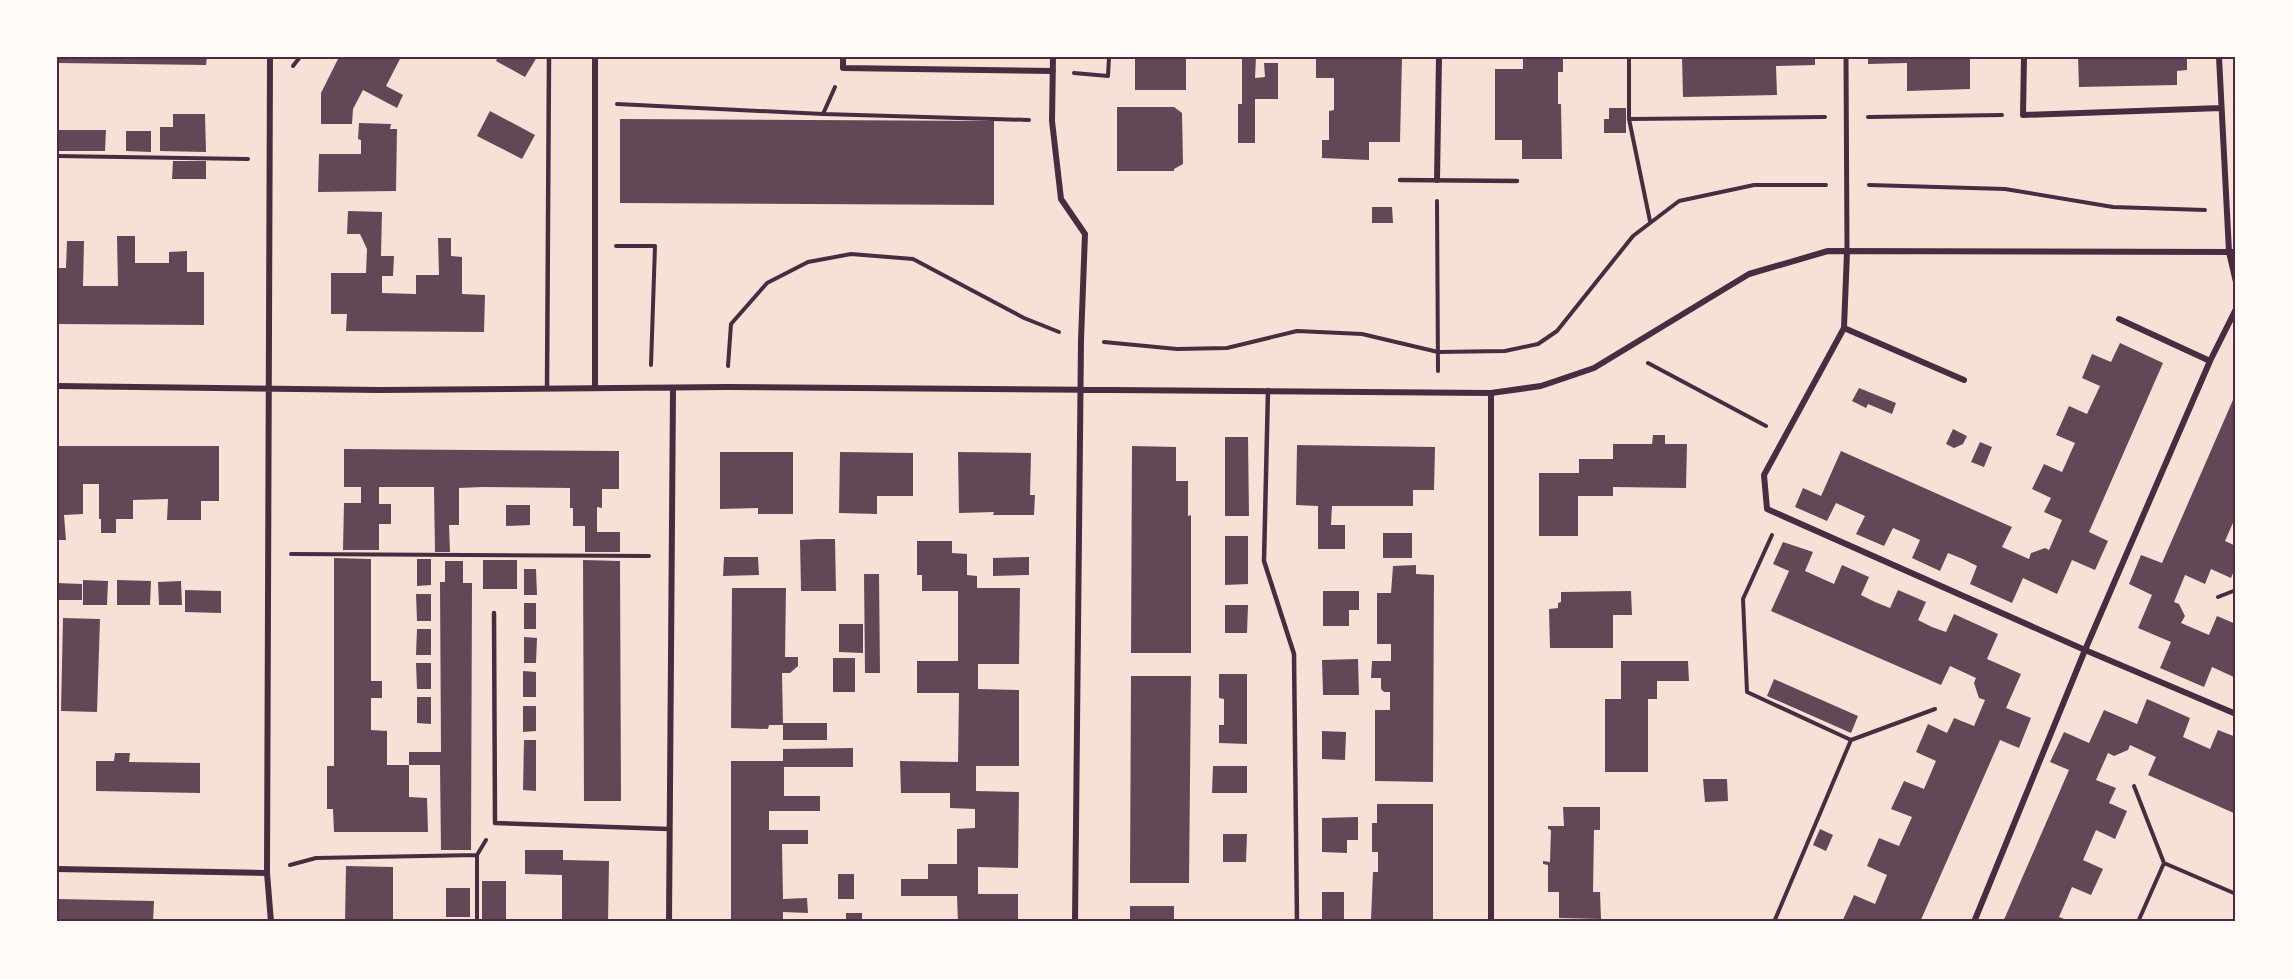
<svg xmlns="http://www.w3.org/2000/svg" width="2293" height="979" font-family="'PT Sans',sans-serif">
<rect width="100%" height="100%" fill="#f7e1d7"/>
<!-- building -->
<path fill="#644757" d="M57,57H207L206,65L57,63Z
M339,57H401L386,86L403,95L397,108L363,90L353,109L352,124H321V93Z
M498,57H537L525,77L496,61Z
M1135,57H1186V90H1135Z
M1242,57H1256L1255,78L1265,77L1264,63H1278V99H1255V143H1238V104H1242Z
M1316,57H1402L1400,142H1369V160L1322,158V140H1329V111L1334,110V78H1316Z
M1523,57H1563V72H1558V104H1561L1562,159H1522V140H1495V69H1523Z
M1682,57H1815V65L1776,66L1777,95L1683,97Z
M1868,57H1970V89L1907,91V63L1868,64Z
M2078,57H2187V70L2177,71V85L2079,87Z
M1117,107H1174L1182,113L1183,164L1174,169V171H1117Z
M1609,108H1626V133H1604V119H1609Z
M490,111L535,135L522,159L477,136Z
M173,114H205L206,152L160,151V127H173Z
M620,119L994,121V205L620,203Z
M359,123L391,124L390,129H397L396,191L318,192L319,154H361V140L358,139Z
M59,130H106L105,151H59Z
M126,131H151V152L126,151Z
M173,161H206V179H172Z
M1372,207H1392L1393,223H1372Z
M348,211L382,212L381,256H394L393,276H382V293L416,294V275H439L438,238H451V256L462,257V294L485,295L484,332L346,331L347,314H331V273H366L367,249L360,234H347Z
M117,236H135V263H169V252L187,251V272H204V325L57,324V268H66L67,241H84L83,286H118Z
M2120,343L2163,363L2089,532L2108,541L2095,570L2072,560L2057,594L2023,578L2012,603L1970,584L1977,566L1963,559L1948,553L1940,571L1912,558L1920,540L1907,534L1893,528L1884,546L1856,534L1865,516L1836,503L1827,521L1795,507L1803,488L1821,496L1841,451L2012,527L2002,547L2029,559L2031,553L2045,548L2049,550L2062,520L2044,512L2051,498L2032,489L2044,464L2062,472L2075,443L2056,435L2069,406L2087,414L2100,386L2082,378L2092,354L2111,362Z
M1859,388L1896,403L1892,414L1868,404L1866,408L1852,401Z
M2236,393V516L2225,541L2236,546V566L2231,578L2211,569L2205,584L2185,575L2174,602L2179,604L2185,616L2181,623L2209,635L2217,616L2236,624V678L2212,667L2204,687L2160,668L2171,642L2138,628L2152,595L2129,584L2141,555L2162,563Z
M1953,429L1967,436L1963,444L1954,448L1946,444Z
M1653,435H1665V444H1687L1686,488L1613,487V496H1578V536H1539V473H1579V459H1613V444H1652Z
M1225,437H1248L1249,516H1225Z
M1980,442L1992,447L1984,467L1971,462Z
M1297,445L1435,447L1434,490H1413V506H1332L1331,525H1345V549H1318V506L1296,505Z
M57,446H219V501H201V520H167L168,499L133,500V519H116V533H101V519H99V484H83V514L64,515L66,540H57Z
M1132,446L1176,447V481H1188V516L1191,515V653H1131Z
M344,449L619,451V489H602V508L597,507V532H620V552H585V526H573V508H570V488L482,487L459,488V525H449L450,552H435L434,487H379V504H391V524H379V550H343L344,503H361V487H344Z
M720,452H793V514H758V508L720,509Z
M840,452L913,453V496H877V514L839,513Z
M958,452L1031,453L1030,495H1035L1034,515H993L994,512L959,513Z
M506,505H530V525L506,526Z
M1383,533H1412V558H1383Z
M1225,536H1248V584L1225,585Z
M818,539H835L836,591H801L800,540Z
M917,541H952V553L967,554V575L977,576V588H1020L1019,664H978V689L1019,690V766H976V791L1019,792L1018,868L978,867V894H1018V922H958L957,896H901V879H928V864H957V829L975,828V809L950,808V793H901L900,761L958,762L959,693H917V661H958V591H922V575H917Z
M1783,542L1813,552L1805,571L1834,584L1842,565L1869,577L1861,595L1875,602L1890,608L1898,590L1926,602L1918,620L1932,627L1946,632L1954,614L1998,634L1987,659L2021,674L2006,708L2031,718L2019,748L2000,740L1920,922H1842L1854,895L1875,904L1887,875L1867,866L1879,838L1899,846L1912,817L1891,809L1904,781L1924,789L1936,761L1916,752L1928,724L1947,733L1954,718L1974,726L1985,700L1979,698L1974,683L1976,678L1950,666L1941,685L1771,611L1789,571L1773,564Z
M724,557H758L759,575L723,576Z
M1029,557V575L993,576V558Z
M334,558L371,559V681H382V698H371V730L387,731V765H409V797L427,798L428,832H334L333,809H327V766H334Z
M417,559H431V585L417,586Z
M483,560H517V589H483Z
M583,560L620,561L621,801H584Z
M445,561H463V583H472L471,850H441L440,765H409V752H441L440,582H445Z
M1416,565V574L1434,575L1433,782L1375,781V710H1390V692H1384L1381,689V678H1371L1372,661H1391V644H1377V593H1391L1393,566Z
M524,569H536L537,595H524Z
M864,574H879L880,673H865Z
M83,580L108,581L107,605H83Z
M117,580L151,581L150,605H117Z
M181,581L182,605H159L158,582Z
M57,583L82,584V600H57Z
M732,588H786L785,657H798V666L790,673H782L783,725H769L768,729L731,728Z
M185,590L221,591V613L185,612Z
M1323,591H1359V610H1349V626H1323Z
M1631,591L1632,615H1613V648H1550L1549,609L1558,608V603L1561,602V592Z
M416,594H431V621H417Z
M524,603H536V629H524Z
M1225,605H1248L1247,633H1225Z
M63,618L100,619L97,712L61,711Z
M839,624H863V653L839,652Z
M417,629H431V655H416Z
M524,637L537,638L536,663H524Z
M833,658H855V692H833Z
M1358,659L1359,695H1323L1322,660Z
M1621,661H1688L1689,681H1657V699H1648V772H1605V699H1621Z
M416,663H431V689H417Z
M523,671L536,672V697H523Z
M1219,674H1247V744L1219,743V725H1224V699L1219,698Z
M1131,676H1191L1189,883H1130Z
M1774,679L1858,716L1851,733L1767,696Z
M417,697H431V724L417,723Z
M2147,699L2190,718L2183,737L2210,749L2218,730L2236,737V814L2148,775L2156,757L2130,745L2128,750L2114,756L2108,753L2096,780L2116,788L2109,803L2127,811L2115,839L2096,830L2083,860L2103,869L2091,895L2072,887L2059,917L2072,922H2003L2069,770L2050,762L2064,732L2089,743L2104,710L2137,724Z
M523,706H536V731L523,732Z
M783,723H827V740H783Z
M1322,731L1346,732L1345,760L1322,759Z
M524,740H536V791L523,790Z
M853,748V767H784V796H820V811H769V830H808V844H782L783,899L807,898L808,913L783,912V922H731V761H783V749Z
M115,753H130L129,762L200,763V793L96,791V761H114Z
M1213,766H1247V793H1212Z
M1703,779H1727L1728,801L1705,802Z
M1377,804H1433V922H1375L1371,919L1373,872H1378V852H1372V823H1377Z
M1563,807H1600V830H1594L1593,892H1600L1601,919L1559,918V892H1548V865L1543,864V861L1550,862L1551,830L1548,829V826H1564Z
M1358,817V840H1347V853L1322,852V818Z
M1820,829L1833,835L1826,851L1813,845Z
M1223,834H1247L1246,862H1223Z
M525,850H563V860L609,861L608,922H562V875L525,874Z
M346,866L393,867V922H345Z
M838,874H854V899H838Z
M482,881H506V919H482Z
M446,888H470V917H446Z
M1322,892H1344V920L1322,921Z
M57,899L154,901L153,922H57Z
M1130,906H1174V922H1130Z
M846,913H862V922H846Z"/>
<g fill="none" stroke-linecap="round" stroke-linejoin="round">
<!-- path -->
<path stroke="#4a2c40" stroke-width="4" d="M1629,57V119
M293,66L300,57
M1074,73L1108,76L1109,57
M617,104L823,114L1029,120
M823,114L835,87
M1868,117L2002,115
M57,156L248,159
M1869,185L2005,189L2113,207L2205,210
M1437,201L1438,371
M1650,221L1629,119L1825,117
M616,246H655L651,365
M1104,342L1177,349L1227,348L1297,331L1362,334L1438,352L1505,351L1538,344L1557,331L1633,236L1679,201L1754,185H1826
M1648,363L1766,426
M728,366L731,324L767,283L808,262L851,254L913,259L1024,318L1059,332
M1772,535L1743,599L1747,692L1851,740L1935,709
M291,554L649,556
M2218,597L2236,590
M2134,786L2164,863L2236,894
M290,865L316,858L477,855
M477,922V855L486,840
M1774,922L1851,740
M2138,922L2164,863"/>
<!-- service -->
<path stroke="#4a2c40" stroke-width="4.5" d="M1400,180L1517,181
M547,389L549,57
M1268,390L1264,561L1294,654L1297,922
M494,613L495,823L669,829"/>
<!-- pedestrian -->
<path stroke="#4a2c40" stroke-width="5" d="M1846,57L1847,252"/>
<!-- minor -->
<path stroke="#4a2c40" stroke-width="6" d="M270,57L267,873L271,922
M843,57V68L1053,71
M1053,57L1052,121L1061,199L1085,234L1081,340L1075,922
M2024,57L2023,115L2221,108
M2219,57L2229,252L2236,282
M1437,180L1439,57
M1847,252L1844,328L1764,475L1767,509L2085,650L2236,714
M2119,319L2210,361
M1844,328L1964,380
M57,386L380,390L727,387L1491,393L1541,386L1594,368L1749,274L1828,251L2236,252
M595,388V57
M1491,393V922
M57,869L267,873
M669,922L673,388
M1974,922L2085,650L2210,361L2236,309"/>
</g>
<!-- border -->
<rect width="2293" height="979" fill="none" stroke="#fffaf5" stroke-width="117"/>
<rect x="58" y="58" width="2176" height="862" fill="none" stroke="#4a2c40" stroke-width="2"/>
</svg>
